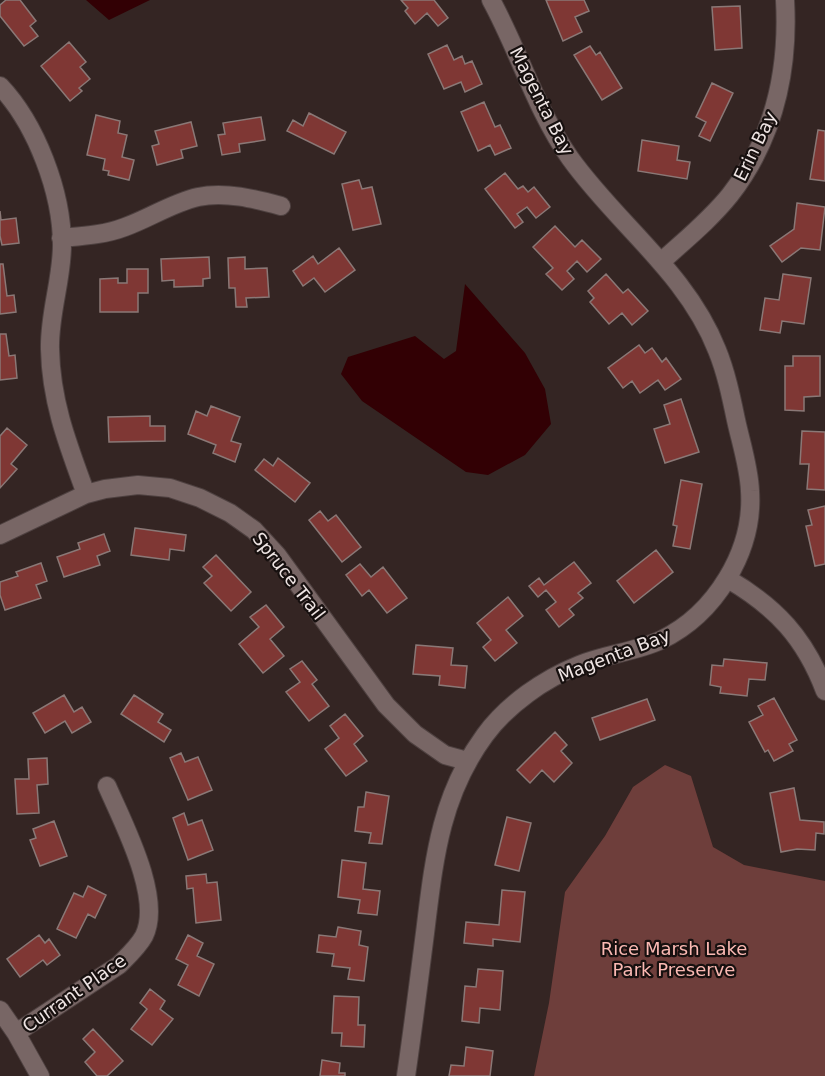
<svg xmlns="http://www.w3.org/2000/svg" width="825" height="1076" font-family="'DejaVu Sans',sans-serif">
<rect width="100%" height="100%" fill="#342523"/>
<!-- green -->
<path fill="#6e3e3b" d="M665,765L691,776L713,847L744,865L825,881V1076H534L549,1003L565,892L605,836L633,787Z"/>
<!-- water -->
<path fill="#320004" d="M86,0H150L109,20Z
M465,284L525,353L545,389L551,424L525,455L488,475L466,472L362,401L341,374L348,357L415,336L444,359L456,351Z"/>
<!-- building -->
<path fill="#7f3734" stroke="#8a7876" stroke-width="1.5" d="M6,0H20L36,21L30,26L38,36L24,46L0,16V5Z
M401,0H434L448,18L438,26L427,13L415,24L405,11L408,8Z
M546,0H584L589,11L575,17L582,32L563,41Z
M740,6L742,48L715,50L712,7Z
M69,42L86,62L80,67L90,79L79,88L82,91L70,101L41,66Z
M447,45L454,60L462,56L465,64L472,61L482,84L465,92L461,82L444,89L428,54Z
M590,46L596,55L600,52L622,88L602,100L574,55Z
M712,83L733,93L710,141L699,136L706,122L696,117Z
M484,102L495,127L500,125L511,148L495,155L490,145L478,151L461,112Z
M309,113L346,132L334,154L287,131L293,120L303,126Z
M96,115L120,121L118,133L127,135L122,157L134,160L129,180L108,175L109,171L103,170L105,159L87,155Z
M261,117L265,140L239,144L240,152L222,155L218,135L225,134L223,123Z
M191,122L197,146L181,150L183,158L157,165L152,146L159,144L155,131Z
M818,130L825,131V181L810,179Z
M642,140L679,146L677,160L690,162L687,179L638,171Z
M505,173L518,189L523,186L528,192L534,187L550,207L536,218L527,207L517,214L523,222L515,228L485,189Z
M359,180L362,189L372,187L381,224L353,230L342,184Z
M797,203L825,207L820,250L801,248L782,262L770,246L794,229Z
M0,211L1,220L16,218L19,243L2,245L0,236Z
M555,226L575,247L582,240L601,259L587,272L577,261L567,271L574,279L562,290L546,274L553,268L533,247Z
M339,248L355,270L325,292L314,278L303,286L293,271L313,256L318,264Z
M209,257L210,278L203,279V286L174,287V280L162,281L161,259Z
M245,257V269L267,268L269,297L246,298L247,307H236L235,288H229L228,258Z
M0,264H3L7,296L14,295L16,312L0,314Z
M127,269H148V293H138V312H100V279L118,278V283H127Z
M606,274L623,293L628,289L648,311L632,325L622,313L609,324L590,302L594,298L588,291Z
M783,274L811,278L804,324L782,321L780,333L760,330L765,298L779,300Z
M0,334H6L9,356L15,355L17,378L0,380Z
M639,345L645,353L652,348L662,362L666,358L681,379L665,390L658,380L640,393L632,381L623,388L608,368Z
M793,356H820V396L804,397V411L785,410V366H793Z
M681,399L699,452L665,463L654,429L670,424L664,405Z
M211,406L240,417L231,441L241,444L235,462L213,453L216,445L188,434L196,411L207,416Z
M150,416V426H165V441L109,442L108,417Z
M7,428L27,445L11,464L17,469L0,488V436Z
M802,431L825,432V490L807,489L809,464H800Z
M278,458L310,483L295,502L255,470L264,459L273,466Z
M681,480L702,484L690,549L673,546L677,526L673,525Z
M825,506V564L815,566L806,526L812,525L808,510Z
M320,511L328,521L336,515L361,547L342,562L309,520Z
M135,528L186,535L184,551L170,549L169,560L131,555Z
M104,534L110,551L97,556L100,565L64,577L57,557L80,549L78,543Z
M656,550L673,572L634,603L617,581Z
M216,555L251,592L231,611L204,583L212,576L203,567Z
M574,562L591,583L578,593L583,598L569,609L574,615L559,627L546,610L556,602L546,590L538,597L529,586L539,578L544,585Z
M41,563L47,581L36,585L41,598L5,610L0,595V582L18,576L16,572Z
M360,564L371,577L383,567L407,598L387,613L369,590L362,596L346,575Z
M508,597L523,616L506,630L517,643L495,661L483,647L491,640L477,623Z
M266,605L284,627L270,639L284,656L263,673L239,644L259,627L250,617Z
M416,645L453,648L451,665L467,666L465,688L439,685L440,676L413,674Z
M724,659L767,663L765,680L749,679L747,696L720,693L721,687L710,685L712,665L723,666Z
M302,661L317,680L312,684L329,706L309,721L286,692L300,682L290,669Z
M64,695L74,712L82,707L91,722L72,733L65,721L45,733L33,713Z
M134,695L163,714L158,722L171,730L164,742L121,714Z
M774,698L797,740L789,744L793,751L774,761L768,750L765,752L749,722L763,715L758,706Z
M647,699L655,720L600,740L592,718Z
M345,714L363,736L354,744L367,761L346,776L325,749L339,738L330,726Z
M555,732L567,745L561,751L572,763L554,782L542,770L530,783L517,770Z
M181,753L185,762L198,757L212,790L188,800L170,758Z
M47,758L48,784L37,785L39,813L17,814L15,779H29L28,759Z
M794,788L800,820L824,822V834L816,833L815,850L797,849L781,852L770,793Z
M366,792L389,796L382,844L369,843L371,833L355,831L358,807H364Z
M184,813L188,825L202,820L213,850L188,860L173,818Z
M507,817L531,823L519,871L495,865Z
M54,821L67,856L40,866L30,840L36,838L33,829Z
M342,860L366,863L363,889L380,891L377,915L358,913L360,900L338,897Z
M206,874L207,883L217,882L221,920L196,923L193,888L187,889L186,876Z
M88,886L106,895L95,918L88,914L76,938L57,929L74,893L83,897Z
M502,890L525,892L520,942L493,939V946L464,943L466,922L499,925Z
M338,927L361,931L359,945L368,947L364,981L348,979L350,968L332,966L334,954L317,952L319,935L336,937Z
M39,935L45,943L49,939L60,955L47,965L43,960L20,977L7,959Z
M188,935L203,943L197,956L214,964L199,996L178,985L188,965L176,959Z
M478,969L503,971L500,1010L480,1008L479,1023L462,1021L465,986L476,987Z
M150,989L165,1001L160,1009L173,1019L152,1045L131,1029L147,1009L140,1003Z
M334,996L359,997L358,1025H365L364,1047L341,1046L342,1033H332Z
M93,1029L123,1061L107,1076H97L85,1062L95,1052L83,1039Z
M466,1047L493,1051L490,1076H449L451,1065L464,1066Z
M322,1060L340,1063L339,1073H345V1076H320Z"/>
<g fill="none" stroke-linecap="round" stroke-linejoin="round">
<defs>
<path id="street" d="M0,86C36,124 62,192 62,245C62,280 49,314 50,349C51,402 68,445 86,494
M61,238C83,236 104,235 125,227C150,218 172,203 198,197C225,191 255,199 281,206
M661,262C685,240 710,220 730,195C775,137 789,71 785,0
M0,535L86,494L105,489L138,485L170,488L200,498L230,513L254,530L277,555L386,705L415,734L445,755L467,761
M728,579C776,607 805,638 825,691
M0,1010L16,1033L40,1076
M16,1033L119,965C128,956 138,947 144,936C163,898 123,823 107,786
M406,1076C413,1028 419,980 425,933C434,860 440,796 485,735C508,704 544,679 579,665C606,654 635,652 661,640C715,614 754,551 750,491C749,467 741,443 736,420C731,396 726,372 717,350C687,273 617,224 570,158C536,110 519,51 491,0"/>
</defs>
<!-- street casing -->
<use href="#street" stroke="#4e4140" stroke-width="20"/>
<!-- street -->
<use href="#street" stroke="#786665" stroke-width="18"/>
</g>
<g text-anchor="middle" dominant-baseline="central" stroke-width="4.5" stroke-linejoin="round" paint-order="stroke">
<!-- street labels -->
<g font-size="18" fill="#eee4e3" stroke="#17100f">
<text transform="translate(542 101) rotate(63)">Magenta Bay</text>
<text transform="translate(755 146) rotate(-64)">Erin Bay</text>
<text transform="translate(289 576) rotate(52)">Spruce Trail</text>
<text transform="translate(614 655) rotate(-21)">Magenta Bay</text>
<text transform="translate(74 993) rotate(-35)">Currant Place</text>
</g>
<!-- park labels -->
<g font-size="18" fill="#fbb9b3" stroke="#17100f">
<text x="674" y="948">Rice Marsh Lake<tspan x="674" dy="21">Park Preserve</tspan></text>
</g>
</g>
</svg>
